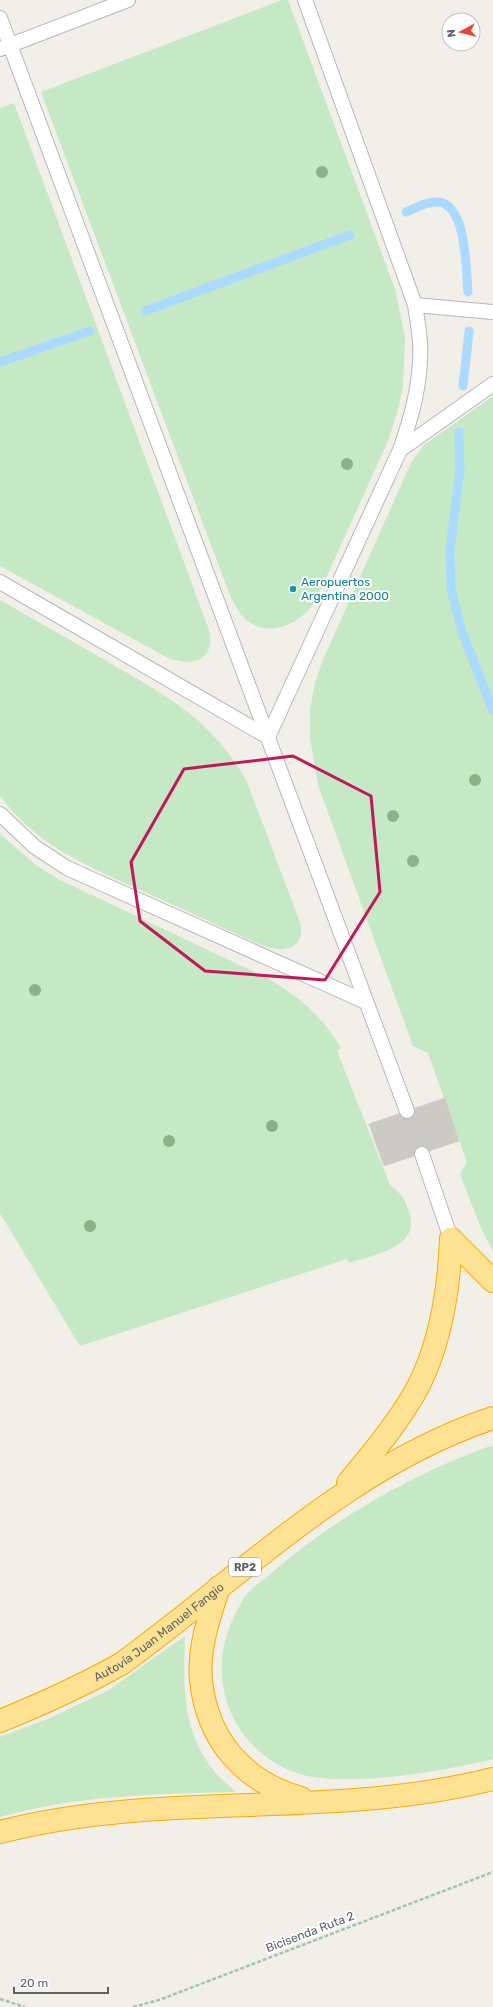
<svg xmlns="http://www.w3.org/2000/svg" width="493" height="2007" font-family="Rubik,sans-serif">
<rect width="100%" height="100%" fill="#f1efe8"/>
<!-- green -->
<path fill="#c5e8c5" d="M282,0H288L395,289L405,337L403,387L398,409L388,441L316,600C302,623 269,640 245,619C239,613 235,605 231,598L41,92Z
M14,103L209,630C215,661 194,667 168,658L0,566V108Z
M493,396V1252L481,1228L460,1174L467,1162L428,1053L413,1046L318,785L310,737V710L314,687L322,662L412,461L424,445Z
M0,600C34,620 69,639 103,659C162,693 213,719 247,782L301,925C303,953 280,952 261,945C223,928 185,910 147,893C90,867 39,848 0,796Z
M0,834L36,865L58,879L261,975C295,993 322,1015 341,1048L337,1051L390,1185C403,1195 405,1199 410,1215C419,1248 372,1255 349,1263L347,1259L80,1346L0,1213Z
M493,1445V1759C445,1771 342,1789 297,1773C264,1762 237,1735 227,1702C215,1665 224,1631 244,1598C250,1589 262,1581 270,1574C333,1519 414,1473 493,1445Z
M185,1636C183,1685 182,1731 214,1771C220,1779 229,1785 236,1792C156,1794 78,1795 0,1817V1737L50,1718L109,1690Z"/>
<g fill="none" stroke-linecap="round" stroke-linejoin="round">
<!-- stream -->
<path stroke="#aadaff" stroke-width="9" d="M406,212C416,208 427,201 438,202C467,204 466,271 468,292
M145,311L350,235
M0,362L90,331
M463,386L469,331
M459,432L460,469L450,550L451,589L462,632L493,710"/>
</g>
<!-- building -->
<path fill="#cccac5" stroke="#d6d1c6" d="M445,1098L459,1141L384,1166L369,1124Z"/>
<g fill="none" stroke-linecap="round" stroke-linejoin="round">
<defs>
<path id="lane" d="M0,18L407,1111
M0,49L128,0
M415,305L493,312
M400,450L493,384
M0,582L268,737L400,450C412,416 422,380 420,342C419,330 417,317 415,305L305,0
M0,814L35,847L67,868L366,1002
M422,1154L451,1239"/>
<g id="highway">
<path d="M451,1239L493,1281"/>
<path d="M348,1483C373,1452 399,1422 418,1387C441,1342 449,1289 451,1239"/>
<path d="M219,1587C209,1617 198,1649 201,1680C207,1740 244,1782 301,1798"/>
<path id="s1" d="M0,1721C42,1704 82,1686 121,1664C241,1577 350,1465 493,1418"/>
<path d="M0,1832C162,1790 331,1820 493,1779"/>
</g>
</defs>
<!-- lane casing -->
<use href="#lane" stroke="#b5b8bc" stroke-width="16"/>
<!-- highway casing -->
<use href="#highway" stroke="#f9ab00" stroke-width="24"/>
<!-- path -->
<path stroke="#9cc7a9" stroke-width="2.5" stroke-dasharray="4 2" stroke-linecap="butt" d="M0,1999L25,2007
M133,2007L159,2000L493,1872"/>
<!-- lane -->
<use href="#lane" stroke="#fff" stroke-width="14"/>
<!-- highway -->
<use href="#highway" stroke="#fde293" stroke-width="22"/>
</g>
<!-- trees -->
<g fill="#89b387">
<circle cx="322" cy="172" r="6"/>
<circle cx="347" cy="464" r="6"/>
<circle cx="475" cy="780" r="6"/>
<circle cx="393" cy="816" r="6"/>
<circle cx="413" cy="861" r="6"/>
<circle cx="35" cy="990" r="6"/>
<circle cx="272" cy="1126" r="6"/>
<circle cx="169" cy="1141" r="6"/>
<circle cx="90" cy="1226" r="6"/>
</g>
<!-- marked area -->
<path fill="none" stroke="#c2185b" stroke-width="3" stroke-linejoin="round" d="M293,756L371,796L380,892L325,980L205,971L140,921L131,862L184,769Z"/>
<!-- markers -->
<circle fill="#0f9aa8" stroke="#fff" stroke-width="1.5" cx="293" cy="589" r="4"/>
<g text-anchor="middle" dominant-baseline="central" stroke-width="4" stroke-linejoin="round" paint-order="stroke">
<!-- shield labels -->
<rect fill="#fff" stroke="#8f9295" stroke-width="1" x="229" y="1558" width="32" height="18" rx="3"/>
<g font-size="11" font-weight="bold" fill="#5f6368">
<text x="245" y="1567">RP2</text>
</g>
<!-- culture labels -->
<g font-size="12" fill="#0d838f" stroke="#fff" text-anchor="start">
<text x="301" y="582">Aeropuertos<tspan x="301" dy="14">Argentina 2000</tspan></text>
</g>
<!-- street labels -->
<g font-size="12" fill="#5f6368" stroke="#fff">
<text stroke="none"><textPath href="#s1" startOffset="183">Autovía Juan Manuel Fangio</textPath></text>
<text transform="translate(310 1932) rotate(-21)">Bicisenda Ruta 2</text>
</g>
</g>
<!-- north arrow -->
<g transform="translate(461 32) rotate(263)"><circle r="19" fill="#ffffff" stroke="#bfc1c3"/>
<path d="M0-3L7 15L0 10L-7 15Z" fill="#ea4335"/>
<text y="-6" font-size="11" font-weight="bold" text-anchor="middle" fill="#5f6368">N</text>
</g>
<!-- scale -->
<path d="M14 1987v6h94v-6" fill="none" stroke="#5f6368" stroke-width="2"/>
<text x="20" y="1987" font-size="12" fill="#5f6368" stroke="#ffffff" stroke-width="3" paint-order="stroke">20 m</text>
</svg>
